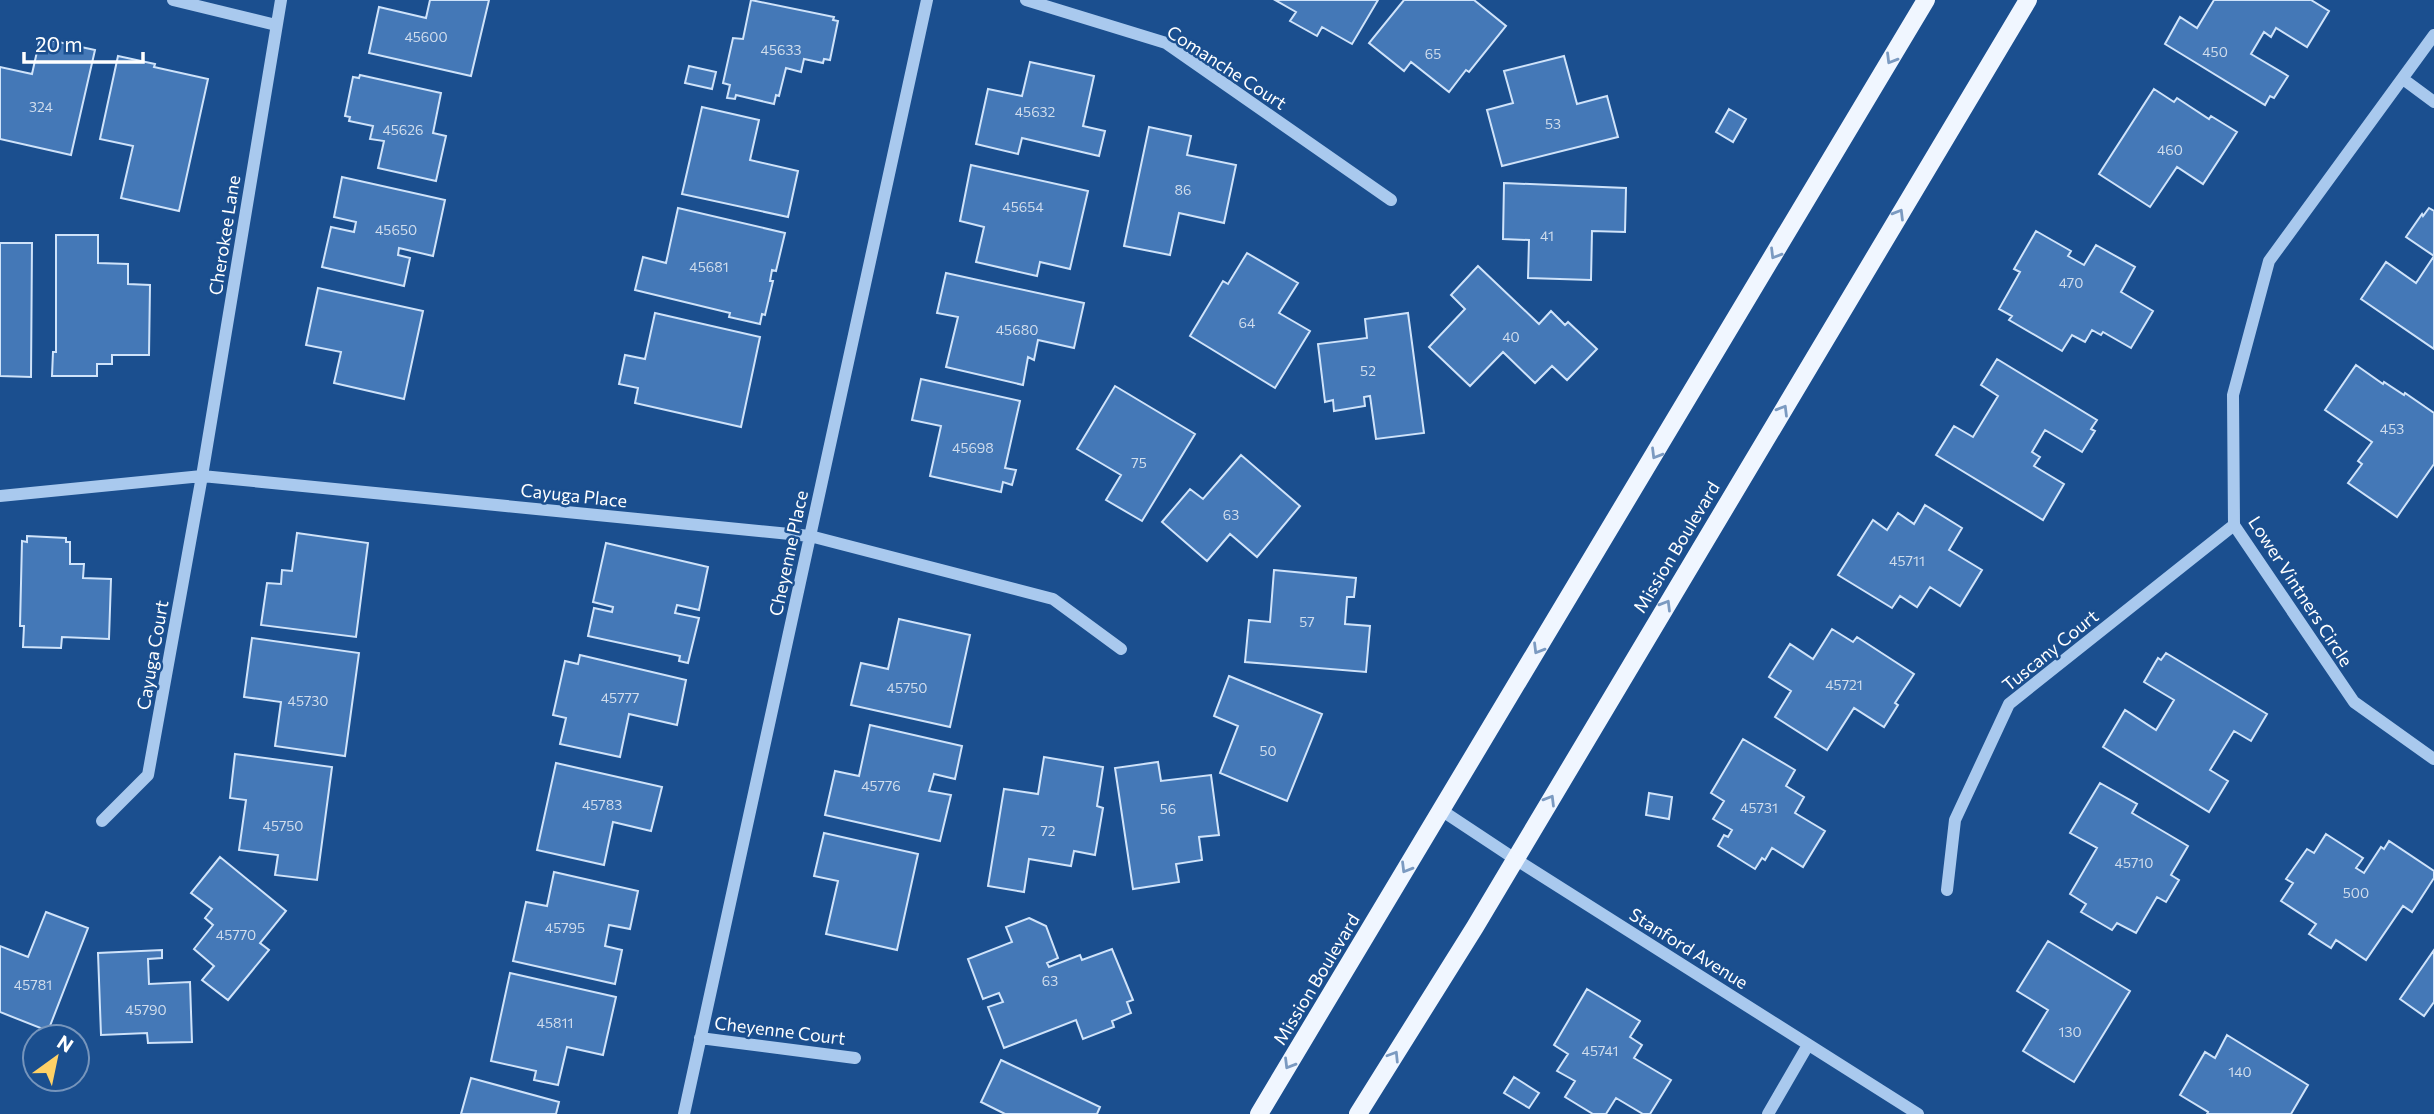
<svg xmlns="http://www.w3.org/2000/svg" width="2434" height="1114" font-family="Commissioner,sans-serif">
<rect width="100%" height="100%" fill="#1b4f8f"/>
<!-- building -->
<path fill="#4478b7" stroke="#cfe3fa" stroke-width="2" d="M430,0H489L471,76L369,53L379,7L426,18Z
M751,0L834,17L833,20L838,21L830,60L824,59L823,63L804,59L801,72L786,68L779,96L776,95L774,104L736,95L735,99L727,98L730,85L723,83L733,38L743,39Z
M1275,0H1378L1352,44L1322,27L1317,36L1290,21L1296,12Z
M1404,0H1474L1506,26L1469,72L1466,70L1449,92L1411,62L1404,71L1369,43Z
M2214,0H2311L2329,11L2307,47L2276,28L2271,37L2264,32L2251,54L2288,76L2274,98L2270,96L2265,105L2165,44L2180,17L2197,28Z
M40,38L95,50L71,155L0,139V67L32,74Z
M118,56L155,64L154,67L208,79L179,211L121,198L133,146L100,139Z
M1564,56L1577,104L1607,96L1618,137L1502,166L1487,110L1513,103L1504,71Z
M1030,62L1094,76L1083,126L1105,131L1099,156L1022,138L1018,154L976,144L988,89L1022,96Z
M689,66L716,72L712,89L685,83Z
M360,75L441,93L433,133L446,136L436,181L378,168L384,141L370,139L373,126L349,121L350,117L345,116L353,77L359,78Z
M2154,89L2174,102L2177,98L2209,119L2211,116L2237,132L2203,184L2177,167L2150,207L2099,174Z
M702,107L759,120L750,160L798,171L788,217L682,194Z
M1729,109L1746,119L1733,142L1716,132Z
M1149,127L1191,136L1187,155L1236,165L1224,223L1179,213L1170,255L1124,246Z
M971,165L1088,191L1070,269L1040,262L1037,276L976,262L984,227L960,221Z
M342,177L445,200L433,256L399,248L398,255L410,258L404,286L322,267L331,227L354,232L356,222L334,217Z
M1504,183L1626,188L1625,232L1592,231L1591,280L1528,278L1529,240L1503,239Z
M678,208L785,233L776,271L772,270L770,281H773L765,315L762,314L760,324L729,317L730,313L635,290L643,257L666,263Z
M2429,208L2434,211V256L2406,237L2422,214L2423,216Z
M2036,231L2071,251L2068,256L2084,265L2096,245L2135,267L2121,292L2153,311L2131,348L2103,332L2101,335L2092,330L2085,342L2072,335L2062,351L2009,320L2012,316L1999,309L2020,272L2014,269Z
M56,235H98V263L128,264V284L150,285L149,355H112V364H97V376H52L53,352H56Z
M0,243H32L31,377L0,376Z
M1247,253L1298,283L1279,313L1310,331L1275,388L1190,336L1223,281L1228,284Z
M2434,256V349L2361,299L2386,262L2416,283Z
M1478,266L1539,324L1551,311L1565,325L1568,322L1597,349L1567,380L1552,366L1535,383L1503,352L1470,386L1429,347L1465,309L1451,295Z
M946,273L1084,303L1074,348L1038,340L1034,360L1028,357L1023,385L946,367L958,317L937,313Z
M318,288L423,311L404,399L334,383L341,352L306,345Z
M655,313L760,337L741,427L635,403L638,388L619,384L625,355L645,359Z
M1408,313L1424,433L1376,439L1370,396L1364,397L1365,406L1334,411L1333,400L1325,402L1318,344L1367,338L1365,319Z
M1997,359L2097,420L2091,429L2095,431L2082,452L2045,430L2032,452L2040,457L2034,466L2064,484L2043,520L1936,455L1954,426L1973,437L1998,396L1981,385Z
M2356,365L2383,384L2384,382L2404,395L2405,393L2434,413V464L2397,517L2348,483L2362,464L2358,461L2372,442L2325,410Z
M921,379L1020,401L1005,468L1016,470L1012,485L1003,482L1001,492L930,476L941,426L912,420Z
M1115,386L1195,434L1142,521L1106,500L1121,475L1077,449Z
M1241,455L1300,506L1257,557L1230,534L1207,561L1162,522L1190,489L1203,499Z
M1925,505L1962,528L1949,550L1982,570L1960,606L1930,587L1917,607L1900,596L1892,608L1838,575L1873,520L1887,530L1898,513L1914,524Z
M297,533L368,543L356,637L261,625L267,583L281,584L282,570L292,571Z
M27,536L66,538V542H70V564H84L83,578L111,579L109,639L62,637L61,648L23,647L24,626H20L22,541L27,542Z
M606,543L708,567L699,610L677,605L675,613L699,618L688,663L679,661L680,656L588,636L594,608L612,612L613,607L593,602Z
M1274,570L1356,578L1354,597H1347L1345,624L1370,626L1366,672L1245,662L1249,620L1270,622Z
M899,619L970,635L950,727L851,705L861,663L888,669Z
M1832,629L1853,642L1857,637L1914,674L1895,703L1898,705L1884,727L1854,708L1827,750L1775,717L1791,691L1769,677L1790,644L1813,659Z
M252,638L359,653L345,756L275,746L281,702L244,697Z
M2166,653L2267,714L2251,741L2234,731L2210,770L2228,781L2209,812L2103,747L2125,710L2156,730L2174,700L2144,682L2158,658L2161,660Z
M580,655L686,680L677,725L629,714L620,757L560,744L566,718L553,715L565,661L578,664Z
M1229,676L1322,714L1287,801L1220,773L1238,726L1214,716Z
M870,725L962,746L955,779L934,774L929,791L951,795L940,841L825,815L835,771L859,776Z
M1743,739L1795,770L1786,786L1804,797L1795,813L1825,831L1803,867L1772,848L1765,860L1762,858L1755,869L1718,846L1724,835L1728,837L1732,830L1713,819L1724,801L1711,793Z
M235,754L332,767L317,880L275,875L278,855L239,850L246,800L230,798Z
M1044,757L1103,767L1097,806L1103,808L1095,855L1074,851L1071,866L1029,859L1024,892L988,886L1004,789L1038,794Z
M1158,762L1161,781L1211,775L1219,835L1199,837L1202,860L1176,864L1179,882L1133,889L1115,768Z
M556,763L662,787L651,831L613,822L604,865L537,850Z
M2100,783L2137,804L2132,813L2188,846L2171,875L2179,880L2166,902L2157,897L2136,933L2117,923L2112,930L2081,912L2086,904L2070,894L2097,848L2070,833Z
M1649,793L1672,797L1669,819L1646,815Z
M824,833L918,854L897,950L826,934L838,881L814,876Z
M2326,834L2363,858L2356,868L2364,873L2381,847L2384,849L2389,841L2434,871V878L2412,912L2403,906L2366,960L2336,940L2331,948L2309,934L2316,924L2281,901L2293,883L2286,879L2307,849L2314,853Z
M220,857L286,911L260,943L269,950L228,1000L202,980L214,966L194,949L213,925L205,918L212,909L191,893Z
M554,872L638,891L630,929L609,925L605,946L622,950L615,984L513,961L526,902L547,906Z
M46,912L88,928L48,1031L0,1012V946L28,957Z
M1029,918L1046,926L1058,958L1047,963L1049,967L1080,955L1082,960L1112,949L1133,1000L1127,1002L1131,1013L1112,1021L1114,1027L1083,1039L1076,1020L1004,1048L988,1007L1003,1002L999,993L983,999L968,959L1012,942L1006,927Z
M2048,941L2130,991L2074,1082L2023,1051L2048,1010L2017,991Z
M162,950V958L148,959L149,984L190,982L192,1042L148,1043L147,1033L101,1035L98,953Z
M2434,950V1002L2424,1016L2400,999Z
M510,973L616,997L603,1055L567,1047L558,1085L534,1080L536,1071L491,1061Z
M1587,989L1640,1021L1630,1037L1642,1045L1634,1058L1671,1080L1650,1114H1643L1616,1098L1606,1114H1593L1565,1097L1575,1081L1557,1071L1568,1054L1554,1045Z
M2227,1035L2308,1085L2291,1114H2207L2208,1112L2180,1095L2205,1052L2215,1058Z
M1001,1060L1100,1107L1097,1114H1005L981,1102Z
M1514,1077L1539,1093L1529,1108L1504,1093Z
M471,1078L559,1102L556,1114H461Z"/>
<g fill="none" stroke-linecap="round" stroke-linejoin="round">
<!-- minor -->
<path stroke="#a9c9ee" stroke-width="12" d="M173,0L276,25
M1026,0L1166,43L1391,200
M2434,35L2269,261L2233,395L2234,525L2354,702L2434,759
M2403,79L2434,102
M0,496L202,476L810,536L1053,599L1121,649
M1441,810L1515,859L1918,1114
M102,821L148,775L202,476L281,0
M1947,890L1955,820L2009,704L2234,525
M700,1038L855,1058
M684,1114L927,0
M1768,1114L1808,1045"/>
<!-- major -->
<path stroke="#f0f6ff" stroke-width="18" d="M1259,1114L1926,0
M1358,1114L1475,927L2028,0"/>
</g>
<!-- one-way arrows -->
<defs><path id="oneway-chevron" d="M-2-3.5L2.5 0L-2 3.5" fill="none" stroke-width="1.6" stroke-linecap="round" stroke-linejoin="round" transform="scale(1.75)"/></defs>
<g stroke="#7b9ac1">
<use href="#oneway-chevron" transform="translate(1891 59) rotate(121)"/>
<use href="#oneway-chevron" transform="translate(1899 214) rotate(-59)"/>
<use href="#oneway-chevron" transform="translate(1775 254) rotate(121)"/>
<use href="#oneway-chevron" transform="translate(1783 410) rotate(-59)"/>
<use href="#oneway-chevron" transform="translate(1656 454) rotate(121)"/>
<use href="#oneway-chevron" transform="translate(1666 605) rotate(-59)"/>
<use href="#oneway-chevron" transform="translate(1538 649) rotate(121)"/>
<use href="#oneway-chevron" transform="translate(1550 800) rotate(-59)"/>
<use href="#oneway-chevron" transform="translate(1406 868) rotate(121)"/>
<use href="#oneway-chevron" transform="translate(1394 1056) rotate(-58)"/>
<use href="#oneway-chevron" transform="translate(1289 1064) rotate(121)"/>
</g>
<g text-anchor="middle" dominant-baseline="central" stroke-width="5" stroke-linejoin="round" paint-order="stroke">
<!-- number labels -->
<g font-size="14" fill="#d0dded">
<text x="426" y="36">45600</text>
<text x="781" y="49">45633</text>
<text x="2215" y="51">450</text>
<text x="1433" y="53">65</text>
<text x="41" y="106">324</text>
<text x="1035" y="111">45632</text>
<text x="1553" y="123">53</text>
<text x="403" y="129">45626</text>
<text x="2170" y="149">460</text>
<text x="1183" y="189">86</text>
<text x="1023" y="206">45654</text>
<text x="396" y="229">45650</text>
<text x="1547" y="235">41</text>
<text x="709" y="266">45681</text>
<text x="2071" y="282">470</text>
<text x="1247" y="322">64</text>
<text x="1017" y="329">45680</text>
<text x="1511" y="336">40</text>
<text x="1368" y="370">52</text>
<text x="2392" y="428">453</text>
<text x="973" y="447">45698</text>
<text x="1139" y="462">75</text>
<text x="1231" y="514">63</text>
<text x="1907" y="560">45711</text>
<text x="1307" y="621">57</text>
<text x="1844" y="684">45721</text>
<text x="907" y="687">45750</text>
<text x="620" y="697">45777</text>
<text x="308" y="700">45730</text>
<text x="1268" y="750">50</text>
<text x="881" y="785">45776</text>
<text x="602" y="804">45783</text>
<text x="1759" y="807">45731</text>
<text x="1168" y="808">56</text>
<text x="283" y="825">45750</text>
<text x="1048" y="830">72</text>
<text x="2134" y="862">45710</text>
<text x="2356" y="892">500</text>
<text x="565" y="927">45795</text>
<text x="236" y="934">45770</text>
<text x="1050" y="980">63</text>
<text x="33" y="984">45781</text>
<text x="146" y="1009">45790</text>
<text x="555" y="1022">45811</text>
<text x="2070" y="1031">130</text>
<text x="1600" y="1050">45741</text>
<text x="2240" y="1071">140</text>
</g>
<!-- street labels -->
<g font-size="18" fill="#fff" stroke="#1b4f8f">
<text transform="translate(1227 67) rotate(33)">Comanche Court</text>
<text transform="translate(224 235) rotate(-81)">Cherokee Lane</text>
<text transform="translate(574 495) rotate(6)">Cayuga Place</text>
<text transform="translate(1676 547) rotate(-59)">Mission Boulevard</text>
<text transform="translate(788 553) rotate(-78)">Cheyenne Place</text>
<text transform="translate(2301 591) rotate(57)">Lower Vintners Circle</text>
<text transform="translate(2050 650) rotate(-39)">Tuscany Court</text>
<text transform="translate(152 655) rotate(-80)">Cayuga Court</text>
<text transform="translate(1689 948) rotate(32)">Stanford Avenue</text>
<text transform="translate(1316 979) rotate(-59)">Mission Boulevard</text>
<text transform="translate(780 1030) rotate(7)">Cheyenne Court</text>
</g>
</g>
<!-- north arrow -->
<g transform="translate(56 1058) rotate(33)"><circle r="33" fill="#1b4f8f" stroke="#7695bc" stroke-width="2"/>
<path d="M0-5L12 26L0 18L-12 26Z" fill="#ffd166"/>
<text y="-10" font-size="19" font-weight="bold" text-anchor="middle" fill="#ffffff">N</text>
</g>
<!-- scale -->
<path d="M24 52v10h119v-10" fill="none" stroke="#ffffff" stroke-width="3.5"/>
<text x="35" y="52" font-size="21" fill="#ffffff" stroke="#1b4f8f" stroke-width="5" paint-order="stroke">20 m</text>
</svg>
